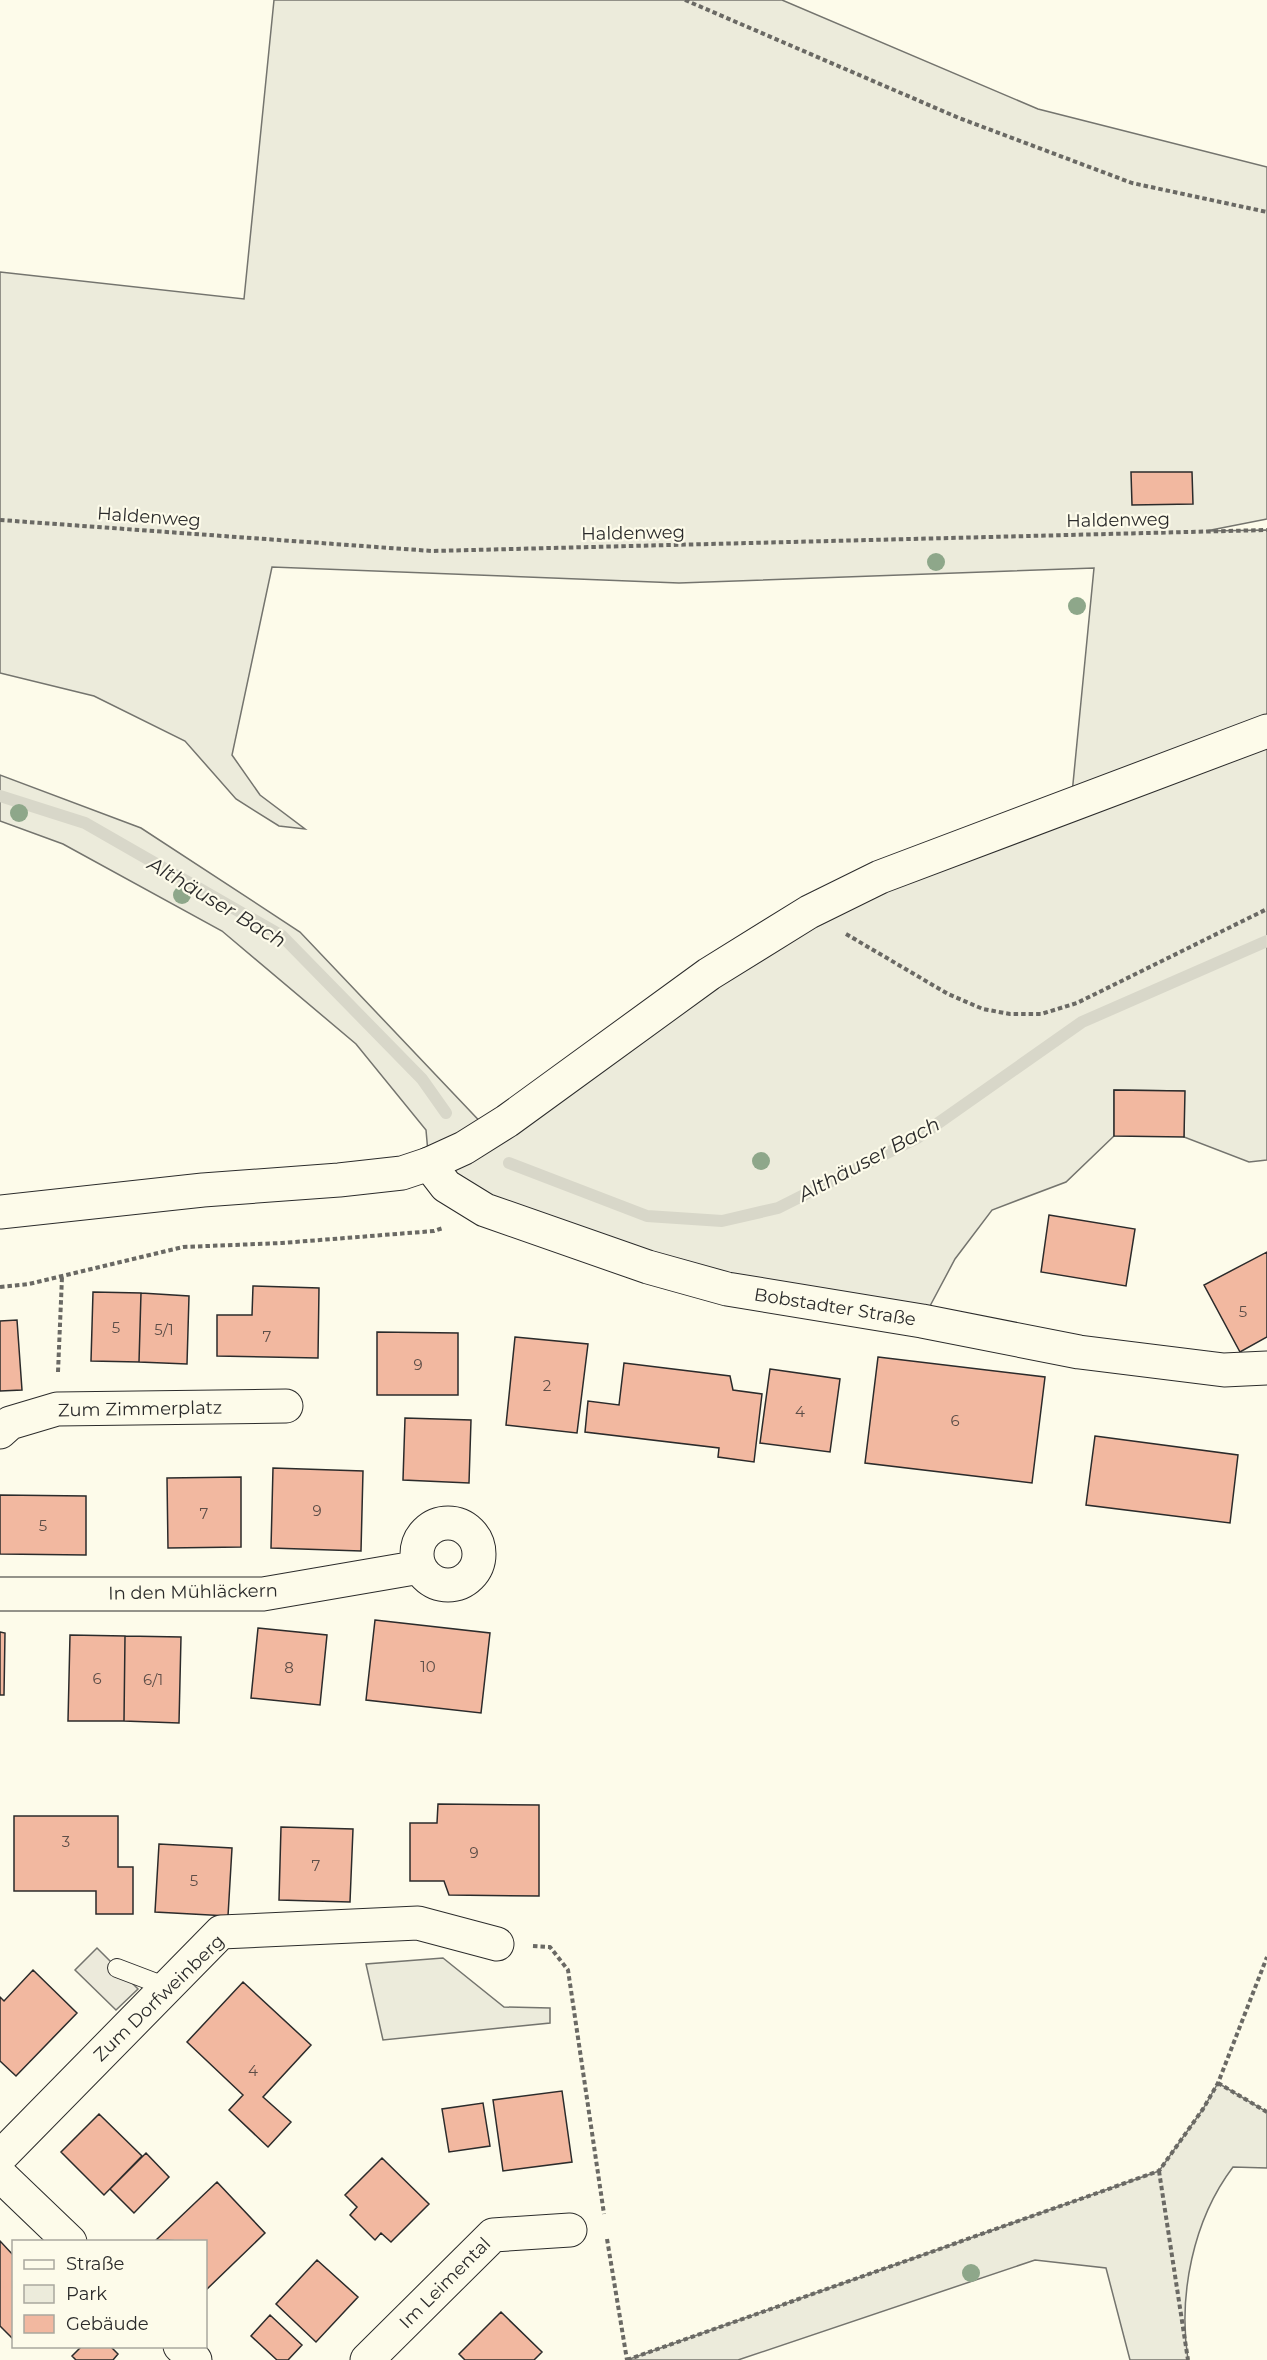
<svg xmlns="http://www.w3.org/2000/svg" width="1267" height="2360" font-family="Montserrat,sans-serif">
<rect width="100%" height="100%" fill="#fdfbea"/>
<!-- green -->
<path fill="#ecebdb" stroke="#74746e" stroke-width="1.5" d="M274,0H782L1038,109L1267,167V519L1206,531L1267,530V1160L1249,1162L1184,1137V1091L1114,1090V1136L1066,1182L992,1210L955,1259L922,1321L568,1238L429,1164L426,1130L356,1044L222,931L63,844L0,821V775L141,828L300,932L490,1132L709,974L1071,804L1094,568L679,583L272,567L232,755L260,795L305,829L279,826L236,799L185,741L94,696L0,673V272L244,299Z
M443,1958L504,2007L550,2008V2023L383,2040L366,1964Z
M1218,2083L1267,2112V2168L1233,2167C1193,2220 1178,2295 1188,2360H1130L1106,2268L1035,2260L738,2360H627L1159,2171L1203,2109Z"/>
<!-- parking -->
<path fill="#eceadb" stroke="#74746e" stroke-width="1.5" d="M97,1948L138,1989L116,2010L75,1970Z"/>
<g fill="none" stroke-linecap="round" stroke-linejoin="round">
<!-- stream -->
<path stroke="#d8d7c9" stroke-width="12" d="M0,796L85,823L282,936L422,1079L446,1113
M509,1163L647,1216L722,1221L778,1208L917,1138L1082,1022L1267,941"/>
</g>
<!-- building -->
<path fill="#f2b8a0" stroke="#2b2b2b" stroke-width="1.5" d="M1131,472H1192L1193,504L1132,505Z
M1114,1090L1185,1091L1184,1137L1114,1136Z
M1049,1215L1135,1229L1126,1286L1041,1272Z
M1267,1252V1337L1240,1352L1204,1285Z
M253,1286L319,1288L318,1358L217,1356V1315H252Z
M93,1292L141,1293L139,1362L91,1361Z
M141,1293L189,1296L187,1364L139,1362Z
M17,1320L22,1390L0,1391V1321Z
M377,1332L458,1333V1395H377Z
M515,1337L588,1344L577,1433L506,1425Z
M878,1357L1045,1377L1032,1483L865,1463Z
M624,1363L730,1376L733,1390L762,1394L754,1462L718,1457L719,1448L585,1432L588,1401L619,1405Z
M770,1369L840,1379L830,1452L760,1443Z
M405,1418L471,1420L469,1483L403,1480Z
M1095,1436L1238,1455L1230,1523L1086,1505Z
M273,1468L363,1471L361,1551L271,1548Z
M241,1477V1547L168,1548L167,1478Z
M0,1495L86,1496V1555L0,1554Z
M375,1620L490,1633L481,1713L366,1700Z
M258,1628L327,1635L320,1705L251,1698Z
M0,1632L5,1633L4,1695H0Z
M70,1635L125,1636L124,1721H68Z
M125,1636L181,1637L179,1723L124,1721Z
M438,1804L539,1805V1896L449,1895L444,1881H410V1823H437Z
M14,1816H118V1867H133V1914H96V1891H14Z
M281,1827L353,1829L350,1902L279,1900Z
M159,1844L232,1848L228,1916L155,1912Z
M33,1970L77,2013L16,2076L0,2061V1997L4,2001Z
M243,1982L311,2045L263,2097L291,2122L268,2147L229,2110L243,2095L187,2042Z
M562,2091L572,2162L503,2171L493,2100Z
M483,2103L490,2146L449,2152L442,2109Z
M99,2114L142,2156L104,2195L61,2152Z
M146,2153L169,2177L134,2213L110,2189Z
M382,2158L429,2204L391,2242L381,2233L375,2240L350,2215L357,2207L345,2195Z
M217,2182L265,2233L206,2290V2242L156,2240Z
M0,2241L14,2256V2340L0,2326Z
M317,2260L358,2297L316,2342L276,2304Z
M501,2312L542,2352L534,2360H465L459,2354Z
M270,2315L302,2345L288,2360H277L251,2336Z
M82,2346H110L118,2354L113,2360H76L72,2356Z"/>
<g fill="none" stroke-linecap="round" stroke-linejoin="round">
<defs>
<path id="lane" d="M117,1968L167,1987"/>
<path id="street" d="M429,1164L446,1186L485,1210L648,1267L727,1289L922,1321L1079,1352L1224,1370L1267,1368
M0,1432L10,1423L57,1409L286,1406
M417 1554a31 31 0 1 1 62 0a31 31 0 1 1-62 0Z
M0,1594H263L420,1567
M0,2157L221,1932L418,1923L497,1944
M0,2175L70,2242
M180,2346L195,2360
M367,2360L493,2235L570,2230"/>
<path id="secondary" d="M0,1212L203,1190L339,1180L402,1173L429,1164L464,1148L507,1121L709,974L809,912L880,877L1267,731"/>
</defs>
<!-- lane casing -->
<use href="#lane" stroke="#2b2b2b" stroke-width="20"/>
<!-- street casing -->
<use href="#street" stroke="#2b2b2b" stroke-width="35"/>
<!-- secondary casing -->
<use href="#secondary" stroke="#2b2b2b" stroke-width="35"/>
<!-- path -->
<path stroke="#6a6964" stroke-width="4" stroke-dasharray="4.5 3" stroke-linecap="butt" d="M685,0L959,118L1132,183L1267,212
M0,520L432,551L1267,530
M846,934L948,994L983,1009L1010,1014H1041L1077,1003L1267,909
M0,1287L29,1284L183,1247L282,1243L434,1231L443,1228
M58,1372L62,1277
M533,1946L550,1947L568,1970L604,2214
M1218,2083L1267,2112
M1159,2171L1188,2360
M607,2239L627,2360
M627,2360L1159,2171L1203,2109L1218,2083L1267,1957"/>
<!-- lane -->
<use href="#lane" stroke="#fdfbea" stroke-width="18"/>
<!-- street -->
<use href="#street" stroke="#fdfbea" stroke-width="33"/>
<!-- secondary -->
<use href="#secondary" stroke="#fdfbea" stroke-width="33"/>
</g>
<!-- trees -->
<g fill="#8ea78a">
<circle cx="936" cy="562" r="9"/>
<circle cx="1077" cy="606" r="9"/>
<circle cx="19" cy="813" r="9"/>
<circle cx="182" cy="895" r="9"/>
<circle cx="761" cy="1161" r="9"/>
<circle cx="971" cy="2273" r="9"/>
</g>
<g text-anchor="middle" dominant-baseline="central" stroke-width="4.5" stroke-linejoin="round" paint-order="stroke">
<!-- number labels -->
<g font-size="15" fill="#5d4e48">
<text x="1243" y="1311">5</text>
<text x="116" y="1327">5</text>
<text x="164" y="1329">5/1</text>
<text x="267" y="1336">7</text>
<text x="418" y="1364">9</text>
<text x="547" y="1385">2</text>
<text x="800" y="1411">4</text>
<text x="955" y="1420">6</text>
<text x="317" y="1510">9</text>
<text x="204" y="1513">7</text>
<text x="43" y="1525">5</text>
<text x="428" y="1666">10</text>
<text x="289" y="1667">8</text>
<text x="97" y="1678">6</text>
<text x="153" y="1679">6/1</text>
<text x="66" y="1841">3</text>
<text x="474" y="1852">9</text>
<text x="316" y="1865">7</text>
<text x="194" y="1880">5</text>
<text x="253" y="2070">4</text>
</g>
<!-- street labels -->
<g font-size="18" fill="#2b2b2b" stroke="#fdfbea">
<text transform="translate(149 517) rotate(4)">Haldenweg</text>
<text transform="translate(1118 520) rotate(-1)">Haldenweg</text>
<text transform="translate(633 533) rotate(-1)">Haldenweg</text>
<text transform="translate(835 1307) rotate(9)">Bobstadter Straße</text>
<text transform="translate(140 1409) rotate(-1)">Zum Zimmerplatz</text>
<text transform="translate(193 1592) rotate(-1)">In den Mühläckern</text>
<text transform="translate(159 1998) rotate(-44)">Zum Dorfweinberg</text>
<text transform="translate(445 2283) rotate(-45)">Im Leimental</text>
</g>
<!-- water labels -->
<g font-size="20" font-style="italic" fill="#2b2b2b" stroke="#fdfbea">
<text transform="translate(217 902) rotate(31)">Althäuser Bach</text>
<text transform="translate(869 1159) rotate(-28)">Althäuser Bach</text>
</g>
</g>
<!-- legend -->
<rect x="12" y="2240" width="195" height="108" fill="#fdfbea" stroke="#a9a89e" stroke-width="1.5"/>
<rect x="24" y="2260" width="30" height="9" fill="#fdfbea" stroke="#a9a89e" stroke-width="1.5"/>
<text x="66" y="2270" font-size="18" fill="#2b2b2b">Straße</text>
<rect x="24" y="2285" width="30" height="18" fill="#ecebdb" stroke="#a9a89e" stroke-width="1.5"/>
<text x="66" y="2300" font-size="18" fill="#2b2b2b">Park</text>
<rect x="24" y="2315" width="30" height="18" fill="#f2b8a0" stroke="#a9a89e" stroke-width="1.5"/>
<text x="66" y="2330" font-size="18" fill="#2b2b2b">Gebäude</text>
</svg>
